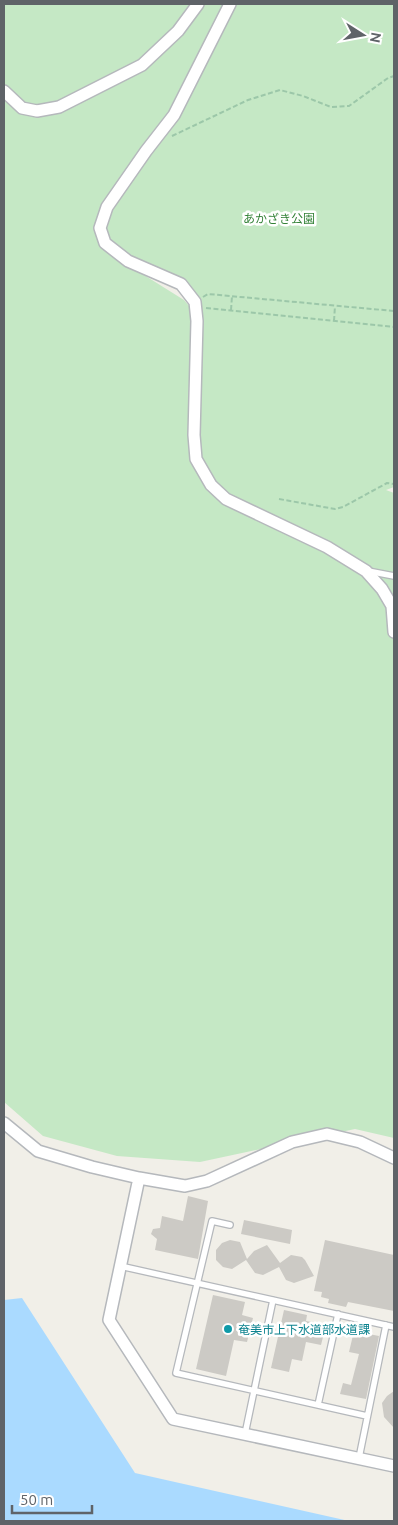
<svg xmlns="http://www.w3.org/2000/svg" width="398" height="1525" font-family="Ubuntu,'Noto Sans JP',sans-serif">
<rect width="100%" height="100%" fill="#f1efe8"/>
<!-- green -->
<path fill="#c5e8c5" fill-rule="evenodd" d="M4,4H394V487L386,490L394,493V1138L355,1129L200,1162L117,1156L43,1136L4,1102ZM142,267L189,292L190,307L184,300L144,275Z"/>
<!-- water -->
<path fill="#aadaff" d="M22,1298L135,1473L349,1521H4V1300Z"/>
<!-- building -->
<path fill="#cccac5" d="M188,1196L208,1201L198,1259L155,1250L157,1239L151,1234L153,1229L160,1228L162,1216L183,1221Z
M244,1220L292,1230L290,1244L241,1234Z
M230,1240L240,1242L247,1259L254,1251L267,1245L280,1263L291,1255L302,1257L305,1260L314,1276L294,1283L286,1280L279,1267L263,1275L255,1273L246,1260L232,1269L223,1267L216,1260V1250L222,1243Z
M325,1240L394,1255V1311L348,1302L346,1307L328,1303L329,1299L321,1297L322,1292L314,1291Z
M213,1295L245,1302L242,1315L253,1318L247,1342L234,1340L226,1376L196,1369Z
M284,1310L307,1315L306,1321L326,1325L321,1345L306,1342L302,1361L292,1359L289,1372L271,1368Z
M354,1331L379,1336L366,1399L340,1394L343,1383L351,1385L359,1354L349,1352Z
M394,1391V1428L384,1417L382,1403L387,1396Z"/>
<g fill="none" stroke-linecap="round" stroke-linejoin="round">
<defs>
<path id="service" d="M368,571L394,576
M230,1225L212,1221L176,1373L367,1416
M120,1266L394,1327
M318,1405L338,1314
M245,1434L273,1300
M359,1458L386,1325"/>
<path id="minor" d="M230,4L174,115L146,151L107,207L100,228L105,243L128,261L181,284L195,302L197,321L194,435L196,459L211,485L226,499L327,547L366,571L382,589L392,606L394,632
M4,91L22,108L37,111L59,107L142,65L178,31L198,4
M4,1123L38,1151L92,1167L139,1178L185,1186L207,1181L292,1142L327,1134L360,1142L394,1158
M139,1178L109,1320L173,1419L394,1466"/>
</defs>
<!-- service casing -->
<use href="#service" stroke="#b5b8bc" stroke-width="8"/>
<!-- minor casing -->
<use href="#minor" stroke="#b5b8bc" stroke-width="14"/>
<!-- path -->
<path stroke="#9cc7a9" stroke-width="2" stroke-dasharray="5 2.5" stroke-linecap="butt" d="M172,136L248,100L280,90L303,96L331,107L349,106L388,78L394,76
M203,297L208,294L394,311
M206,308L394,327
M231,310L232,296
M334,321L335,306
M279,499L335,509L343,507L387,483L394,484"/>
<!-- service -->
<use href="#service" stroke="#fff" stroke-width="5.5"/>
<!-- minor -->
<use href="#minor" stroke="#fff" stroke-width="11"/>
</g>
<!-- markers -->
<circle fill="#0f9aa8" stroke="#fff" stroke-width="2" cx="228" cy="1329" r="5"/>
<g text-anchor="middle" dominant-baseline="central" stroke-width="5" stroke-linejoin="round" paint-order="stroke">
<!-- park labels -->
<g font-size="12" fill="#348238" stroke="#fff">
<text x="279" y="218">あかざき公園</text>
</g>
<!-- culture labels -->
<g font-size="12" fill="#0d838f" stroke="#fff" text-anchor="start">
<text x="238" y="1329">奄美市上下水道部水道課</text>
</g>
</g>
<!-- border -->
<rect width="398" height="1525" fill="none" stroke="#5f6368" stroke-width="10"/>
<!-- north arrow -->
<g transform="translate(363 35) rotate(101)" stroke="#ffffff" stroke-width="4" paint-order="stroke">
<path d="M0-4L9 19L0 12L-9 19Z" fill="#5f6368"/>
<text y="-8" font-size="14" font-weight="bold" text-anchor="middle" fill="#5f6368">N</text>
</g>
<!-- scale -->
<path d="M12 1505v8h80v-8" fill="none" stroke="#5f6368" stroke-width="2.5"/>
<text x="20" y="1505" font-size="15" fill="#5f6368" stroke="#ffffff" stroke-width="4" paint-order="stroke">50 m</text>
</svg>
